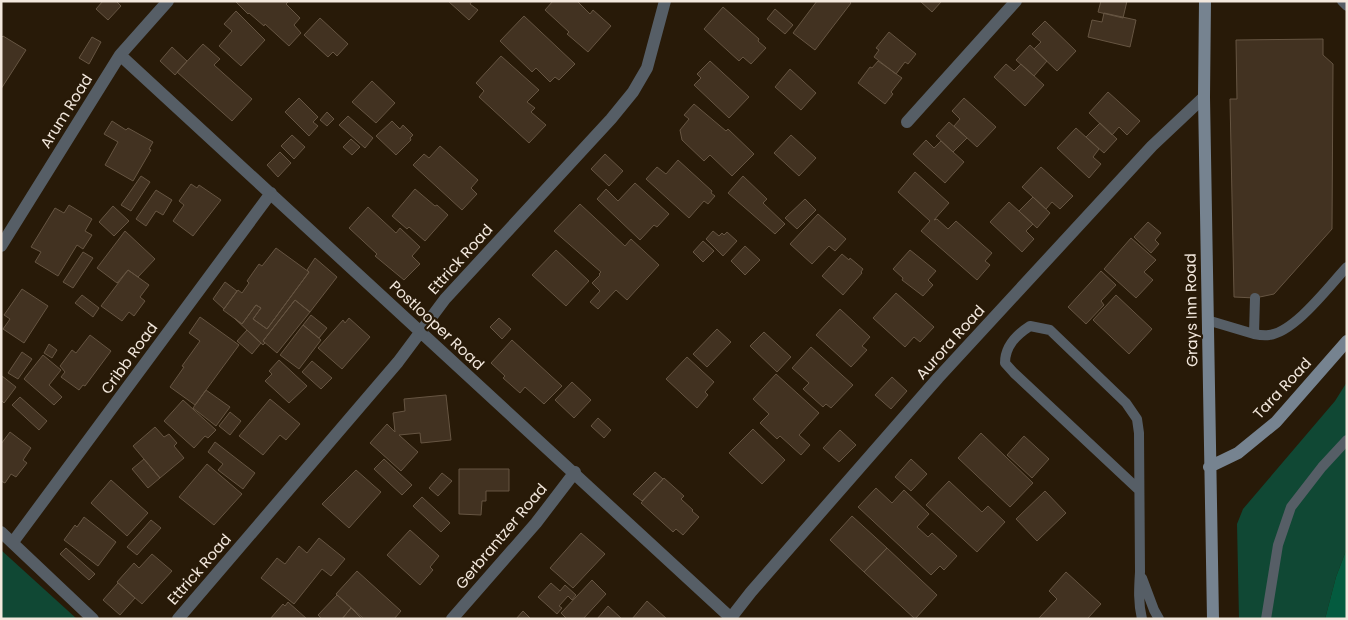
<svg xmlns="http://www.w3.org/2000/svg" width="1348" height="620" font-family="Poppins,sans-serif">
<rect width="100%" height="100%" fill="#281a08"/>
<!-- green -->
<path fill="#104834" d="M1347,382V548L1336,577L1325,619H1239L1237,524L1243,509L1335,401Z
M1,550L77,619H1Z"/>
<!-- forest -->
<path fill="#045b3f" d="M1347,548V619H1325L1336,577Z"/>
<!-- building -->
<path fill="#423221" stroke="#665542" d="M103,1H116L121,6L108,20L96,9Z
M235,1H289L286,4L300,18L294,25L301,33L289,46L265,24L264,26L249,13L248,14Z
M448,1H472L470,4L478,10L469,20Z
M553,1H577L590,14L593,10L611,26L588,52L567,34L569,32L545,10Z
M817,1H849L851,3L815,50L793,33Z
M920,1H940L941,2L932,12Z
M1101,1H1127L1123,18L1098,12Z
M723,7L759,39L758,41L766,48L751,64L743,57L739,61L704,29Z
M775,9L793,25L785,34L767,19Z
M236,11L265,40L241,66L219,46L232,31L224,24Z
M1104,13L1136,20L1130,47L1088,37L1092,20L1102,22Z
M524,16L575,64L559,80L555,77L550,82L536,68L532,72L500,41Z
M320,18L348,44L337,56L333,52L328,57L304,35Z
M1045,21L1076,51L1057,71L1034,49L1041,42L1032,34Z
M889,32L916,54L908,64L905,62L896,74L874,57L879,50L876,48Z
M3,36L26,50L1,89V38Z
M92,37L101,42L89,64L79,58Z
M1323,39V55L1333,64L1332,229L1274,294L1255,298L1234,297L1230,99H1237L1236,40Z
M203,44L220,59L214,65L252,99L232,121L177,72Z
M1030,45L1047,61L1034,76L1016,60Z
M172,47L187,61L175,75L160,61Z
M501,56L539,90L527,102L535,108L531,112L546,125L529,143L479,97L484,91L476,83Z
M710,61L749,97L729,118L694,85L701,78L697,74Z
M878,61L902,78L891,92L893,94L885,104L858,83L870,67L872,68Z
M1006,64L1014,71L1021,64L1044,85L1025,106L994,77Z
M790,69L816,93L801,110L775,87Z
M372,81L395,103L376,123L352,102Z
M1108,92L1140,121L1127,135L1119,127L1112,135L1089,113Z
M299,98L318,117L313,122L318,126L309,136L285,112Z
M964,98L996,127L977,147L954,126L960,119L952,111Z
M694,104L726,131L728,129L754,154L732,176L710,155L704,161L682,140L680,130L689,119L684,115Z
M327,112L334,119L327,126L320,120Z
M348,116L373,138L365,148L339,125Z
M112,121L126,130L128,128L153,142L149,149L151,150L133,181L105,165L118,142L104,134Z
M392,121L400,129L403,125L413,135L410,138L411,140L396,155L376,136Z
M949,122L967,138L953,152L936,136Z
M1100,123L1117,139L1104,153L1086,137Z
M1076,128L1099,149L1093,157L1101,164L1089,178L1057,148Z
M292,135L305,147L294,159L281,146Z
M791,135L816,158L799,176L774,153Z
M351,139L360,147L352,155L343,147Z
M926,140L934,148L941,141L964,162L945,183L913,154Z
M440,146L478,180L471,188L477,194L462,210L413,165L424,154L429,158Z
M280,152L291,163L278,177L267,165Z
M605,154L623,171L609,186L591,169Z
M678,160L712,191L711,193L715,196L708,204L704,201L689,218L646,179L657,167L666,174Z
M1041,167L1073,196L1060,209L1052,202L1046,209L1022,187Z
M915,172L949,203L934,220L937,219L948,229L956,221L992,253L985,261L990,265L977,280L921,231L930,221L898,192Z
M141,176L150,182L131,211L121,205Z
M743,176L767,199L763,203L785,224L775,234L728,193Z
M635,183L669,214L657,227L654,225L640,240L597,199L606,189L618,201Z
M191,184L197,188L199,185L221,200L193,236L173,221L184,205L179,201Z
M415,189L435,206L437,205L448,215L425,241L409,227L407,229L392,216Z
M156,190L172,200L163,215L156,211L146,226L136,219Z
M1033,197L1050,213L1037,228L1019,211Z
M805,199L816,210L797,229L785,218Z
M1009,202L1033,224L1026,231L1034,239L1022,252L990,222Z
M580,204L625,246L631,239L659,265L627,300L616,290L598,309L590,302L600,291L592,283L600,275L599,274L601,272L554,231Z
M69,205L92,219L85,231L92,235L83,249L77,245L58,276L35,262L41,252L31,247L55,208L64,213Z
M113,206L129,221L114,236L99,222Z
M368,207L396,233L400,228L420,247L412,256L420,264L404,280L375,256L377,254L349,228Z
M818,214L846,239L835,251L829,246L812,264L790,244Z
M1148,222L1161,233L1155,240L1159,244L1151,253L1134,237Z
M125,231L155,259L138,277L128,270L117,283L97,268Z
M713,231L719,236L722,233L724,235L727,232L737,241L723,256L706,239Z
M1131,238L1156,260L1144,272L1153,280L1136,298L1104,269Z
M703,241L714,251L703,262L693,252Z
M745,246L760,260L745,275L731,261Z
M276,248L309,272L267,329L253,319L261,308L256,305L242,324L223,310L238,290L242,293L249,283L247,281L259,264L262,266Z
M556,250L589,281L566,306L532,275Z
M910,250L936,271L928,280L933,285L923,296L902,280L903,278L893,269Z
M83,252L93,258L73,288L63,282Z
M842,254L849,260L850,258L863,269L861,272L862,273L843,295L822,276Z
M315,258L337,277L310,312L295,300L263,341L265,343L263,345L234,318L242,324L256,305L261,308L253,319L267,329L309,272L307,270Z
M128,270L149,285L140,297L145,301L134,316L129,312L122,321L101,306Z
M1101,271L1116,285L1101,301L1104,305L1086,324L1068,307Z
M225,282L237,291L224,309L213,299Z
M22,289L48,306L24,343L3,329L10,319L4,315Z
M896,293L934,327L920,342L914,337L905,347L873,318Z
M82,295L99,308L93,317L75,303Z
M1116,295L1152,329L1129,354L1093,320Z
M295,300L310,312L277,353L263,341Z
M840,309L870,337L862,346L867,350L851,367L816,335Z
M311,315L327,328L319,338L303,325Z
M200,317L239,345L195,405L170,387L184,367L182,366L200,341L189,333Z
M349,318L370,337L342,369L318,348L343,320L345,323Z
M499,318L511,329L502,339L490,327Z
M303,325L321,340L299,369L280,355Z
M717,329L731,342L707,367L693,354Z
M247,330L261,343L252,354L237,341Z
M764,332L791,357L777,372L750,346Z
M90,335L111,351L85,386L83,385L79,390L61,377L65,372L60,366L72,350L76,353Z
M512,340L562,386L544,404L525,387L520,393L503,378L505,376L491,363Z
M49,344L57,350L52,358L44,353Z
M811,347L853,385L831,408L826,404L823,407L803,389L809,383L792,368Z
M22,352L32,359L18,379L8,373Z
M43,355L61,370L49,385L62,397L54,405L24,379Z
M687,357L714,382L705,392L708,395L697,408L666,379Z
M279,360L307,386L289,403L265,381L272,374L269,371Z
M312,361L332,378L321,389L302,372Z
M776,374L819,413L799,435L810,445L801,455L780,436L777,439L760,423L769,414L753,399Z
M2,376L16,387L4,403L1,400Z
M892,377L907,391L891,409L875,395Z
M572,382L591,400L574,418L555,400Z
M206,390L230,407L216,426L193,408Z
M446,395L451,440L421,443L420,433L399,435L418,452L401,471L370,443L387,424L395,432L393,413L405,411L404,399Z
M20,397L47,421L39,430L12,405Z
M270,399L300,424L286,440L280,435L263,455L239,436Z
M183,400L216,430L208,438L205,436L194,448L164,421Z
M230,412L241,421L230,435L219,426Z
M598,418L611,430L604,438L591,426Z
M155,427L164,437L169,434L177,443L174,446L184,458L160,478L133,446Z
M753,429L785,460L762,484L729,453Z
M840,430L856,445L839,462L823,448Z
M10,432L31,448L23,460L27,463L16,477L11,474L5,483L1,481V444Z
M981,433L1033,483L1010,507L958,458Z
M1024,436L1049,459L1032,478L1007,455Z
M215,442L255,473L243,489L218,470L223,464L208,452Z
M144,459L160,478L148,488L132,469Z
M384,459L412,485L402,495L374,469Z
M911,459L927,474L911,491L895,477Z
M207,464L242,494L214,525L179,497Z
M459,469H509V491H486V501H482L481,515L459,514Z
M356,470L381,492L349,528L322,504Z
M655,472L663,479L642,501L633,494Z
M442,473L452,481L438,496L429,488Z
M664,478L684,496L681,499L693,510L692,511L699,517L683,535L676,529L673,532L641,503Z
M111,480L148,513L127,536L91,503Z
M949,481L982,512L988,506L1005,522L977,552L926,505Z
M876,488L892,503L904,490L929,514L917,527L928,537L932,533L957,556L944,570L940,566L931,575L858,507Z
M1045,491L1066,513L1037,541L1016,519Z
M422,497L450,523L441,532L413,506Z
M852,516L887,548L864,572L830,540Z
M84,517L116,542L98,566L64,540L75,525L77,527Z
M151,520L161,528L137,555L127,547Z
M410,530L439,556L430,567L433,570L420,585L387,555Z
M581,533L605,554L573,588L550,568Z
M319,538L345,559L331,576L322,569L294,604L261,578L277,558L285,564L299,546L307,553Z
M66,548L95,574L89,580L60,554Z
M887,548L937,595L915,619L864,572Z
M152,554L172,571L142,604L117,582L134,563L139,568Z
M357,571L401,611L394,619H364L336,594Z
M1066,572L1101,604L1087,619H1038L1057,599L1049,591Z
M592,580L606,594L583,619H567L561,613Z
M118,583L135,598L120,615L103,600Z
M551,583L560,591L565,585L576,595L572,600L568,596L559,606L562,608L557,614L538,597Z
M337,595L351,608L342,619H322L318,615Z
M647,601L667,619H632Z
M288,602L307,619H270L283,604L285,606Z
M608,606L622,619H597Z
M351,608L362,619H342Z
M523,611L531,619H516Z"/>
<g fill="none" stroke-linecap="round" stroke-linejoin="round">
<!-- lane -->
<path stroke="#565e66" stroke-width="10" d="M1342,1L1347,6
M1255,298L1254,334C1259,335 1264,336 1269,335C1295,332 1329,286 1347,267
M1207,320L1254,334
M1139,490L1014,373L1005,363C1005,346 1016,335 1030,326L1050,330L1126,403L1137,419L1139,433L1140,572C1139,588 1138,603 1142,619
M1142,578L1154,610L1159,619
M1266,619L1278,545L1291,507L1322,467L1347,440"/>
<!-- street -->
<path stroke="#565e66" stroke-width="12" d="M120,55L732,619
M907,122L1016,1
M1,246L120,55L168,1
M1,532L93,619
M13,542L271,193
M178,619L398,362L445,299L611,119L633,92L647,68L665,1
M452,619L536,523L575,472
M730,619L751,592L938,378L1152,146L1204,97"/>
<!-- secondary -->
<path stroke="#768390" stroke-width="12" d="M1205,1L1204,97L1213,619
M1209,467L1238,453L1276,422L1347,341"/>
</g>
<g text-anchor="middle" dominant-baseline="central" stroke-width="4.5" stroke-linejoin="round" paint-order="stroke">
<!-- street labels -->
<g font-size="15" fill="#f3e8dd" stroke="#281a08">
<text transform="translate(66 111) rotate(-58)">Arum Road</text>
<text transform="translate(460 259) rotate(-48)">Ettrick Road</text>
<text transform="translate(1191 310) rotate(-91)">Grays Inn Road</text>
<text transform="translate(437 325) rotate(43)">Postlooper Road</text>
<text transform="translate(950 342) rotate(-48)">Aurora Road</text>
<text transform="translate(129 358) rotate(-54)">Cribb Road</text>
<text transform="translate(1282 388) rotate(-47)">Tara Road</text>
<text transform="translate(501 536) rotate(-50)">Gerbrantzer Road</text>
<text transform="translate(199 569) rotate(-49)">Ettrick Road</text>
</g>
</g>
<!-- border -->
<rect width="1348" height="620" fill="none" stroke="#f3e8dd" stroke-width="5"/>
</svg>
